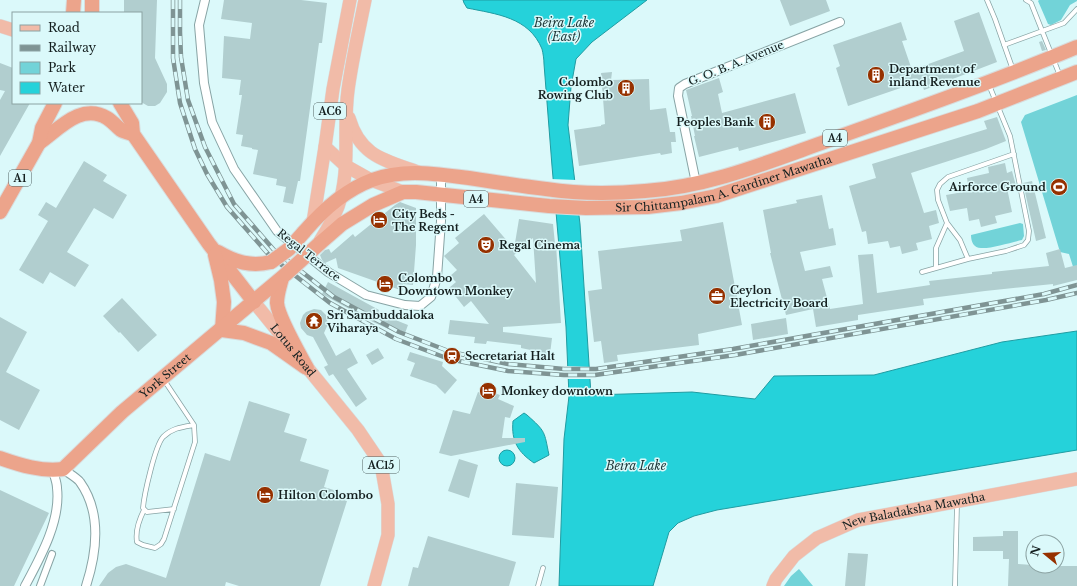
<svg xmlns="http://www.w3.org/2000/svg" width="1077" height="586" font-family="'Libre Baskerville',serif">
<rect width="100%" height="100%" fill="#dbf9fa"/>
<!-- green -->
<path fill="#72d3d8" d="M1039,0H1077V1L1070,5L1061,20L1051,25L1048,24L1038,1Z
M1077,95V273H1075L1069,254L1060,252L1021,122L1025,115Z
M1020,223L1023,224L1024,236L1022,240C1012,242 990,249 981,248C974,248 971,242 971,235Z
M799,569L813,586H784L791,576Z"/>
<!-- water -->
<path fill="#25d2da" stroke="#209ca2" d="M463,0H647L592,42L576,59L571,87L568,125L580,224L591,395L692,392L755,399L774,376L874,375L1002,342L1077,331V450L717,510L694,516L678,523L669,532L653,586H559L564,439L569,396L566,327L552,166L544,64C544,59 543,53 542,49C529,17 496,14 467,8L464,3Z
M524,413L527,415C546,432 544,431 549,455L534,463C518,452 511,441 513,421Z
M499 458a8 8 0 1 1 16 0a8 8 0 1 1-16 0Z"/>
<!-- pier -->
<path fill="#dbf9fa" d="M551,179L576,180L581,215L554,213Z
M566,366L592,367V379H566Z"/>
<!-- building -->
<path fill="#b1cecf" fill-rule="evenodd" d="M124,0H157L155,58L167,84V92L160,103L155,106H148L141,102V13H124Z
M224,0H301L327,3L322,43H319L300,181H298L293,204L283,202L286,187L276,185L277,179L253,174L258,150L252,149V148L241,146L243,135L236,134L242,95H239L241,80L222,78L224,36L250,39L252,23L221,19Z
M780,0H826L830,11L790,26Z
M979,12L997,62L924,90L921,81L848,106L836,68L840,66L833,45L901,22L907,40L902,41L912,70L964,51L954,21Z
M1042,41L1046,50L1042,51L1039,42Z
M0,63L13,68V103H30L0,156V100L5,91L0,90Z
M612,72L611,80L649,79L650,110L666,108L670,132H675L676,142H671L672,153L661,155L660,153L579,166L574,130L601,126V125L605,124L601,73Z
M719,78L723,92L718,94L722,113L795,93L806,133L739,151L738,147L699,157L694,136H695L691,116H692L686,90Z
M997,117L1006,141L986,149L911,173L924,213L936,210L939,223L929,226L932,239L916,243L918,250L902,254L900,246L890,248L888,241L868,244L866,231L862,232L849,186L876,178L872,164L987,129L984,121Z
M84,161L107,175L103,181L127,195L113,219L94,208L67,252L89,265L75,287L50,272L43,284L19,270L48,221L38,215L46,202L56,208Z
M1005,163L1007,173L1012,171L1016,186L1007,188L1012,212L995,216L997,223L981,227L979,219L969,221L967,208L950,211L946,195L969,191L967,178L989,173L988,167Z
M1032,181L1046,238L1036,241L1023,183Z
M822,195L829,229L833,228L836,245L800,252L805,271L830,266L833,277L822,279L830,309L863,304L858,255L873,254L877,293L930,285L929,281L992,274V272L1049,266L1046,253L1060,249L1065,268L1077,265V280L1053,286V284L985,291L923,299L924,305L858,315V320L816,327L813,309L786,315L770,253H771L763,210L797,203L796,200Z
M400,202L416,208V245L413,285L403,284V291L338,268L336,258L325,263L322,260L320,255L325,250L329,249L331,253L353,234L355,237L395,205Z
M484,214L514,249L519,219L553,224L555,244H556L561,323L503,327V332L552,338L550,354L521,348V345L487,341L486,344L474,343L475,337L448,334L450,320L489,324L471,301L464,307L449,288L456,282L450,276L457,270L444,256L459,243L455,238ZM533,238L536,283L514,255Z
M723,222L742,325L698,334L699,345L617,355L618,361L604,363L601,341L594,342L588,291L602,289L598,251L682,241L680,230Z
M328,282L379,310L378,313L408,325L404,336L373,322L322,294Z
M122,298L157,335L138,352L120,332L119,333L103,316Z
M314,309L321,310L326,315L328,324L324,333L336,356L350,348L358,363L347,369L367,399L356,407L333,374L329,376L324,367L328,365L313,337L307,335L301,328L300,323L303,315L306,312Z
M0,317L27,332L6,372L40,390L19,430L0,420Z
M786,318L788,334L753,340L751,324Z
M378,348L384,358L372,365L366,355Z
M410,352L443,362L442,366L457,380L445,394L436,385L410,376L415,363L407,360Z
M489,391L500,395L498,399L514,406L510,418L505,417L502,438H525V442L451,456L439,453L453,410L470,414L478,392L488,396Z
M249,401L290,414L284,432L307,439L300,461L329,470L324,487L340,492L337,498L347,501L320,586H239L226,582L225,586H99L108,573L116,567L126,564L166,578L205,453L230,461Z
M459,459L478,465L469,498L448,491Z
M516,483L558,487L554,538L512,535Z
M0,490L49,513L14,586H0Z
M1003,531H1018V564L1033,565V566H1077V586H1008L1009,559H1003V551H973V537L1003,536Z
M428,536L516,562L509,586H408L413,567L418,568Z
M848,553L868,554L865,586H845Z"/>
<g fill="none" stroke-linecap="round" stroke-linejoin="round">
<defs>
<path id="service" d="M987,0L995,19L1013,70
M1026,0L1031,3L1060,76
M1004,45L1064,23L1077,9
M968,259L960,240L947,223L938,200L937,190L940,184L948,177L1014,154
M936,268V248L947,223
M922,272L968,259L1006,251L1024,245L1028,240L1029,231L1010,136L989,85
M174,509L147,512L143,508C144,495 155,446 163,437C172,428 182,427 194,425
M144,510C139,520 135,531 137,542L143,545L155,548L161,544L164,539L195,442L194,425L164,380
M538,586L543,568
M955,586L957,504"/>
<path id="pedestrian" d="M40,586L52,554"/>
<path id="minor" d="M205,0L199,25L204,83L212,122L234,169L277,231L328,272L366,295L405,305L420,306L431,297L437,277L441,221V174
M696,183L678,96L679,88L685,84L840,22
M63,469C68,473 76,477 80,482C102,513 97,552 86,586
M25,586C40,558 61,521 57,488C57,482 54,476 53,470"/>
<g id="primary">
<path d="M0,26L13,30"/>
<path d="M349,118C360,156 384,160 418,172"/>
<path d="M325,147L346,166L371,180L403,192"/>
<path d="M313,222L325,147L333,89L350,0"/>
<path d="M320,241C329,227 337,213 341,197C350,162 343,126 348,90C352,60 359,30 365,0"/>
<path id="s1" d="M254,302L358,430L381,464L388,504V535L374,586"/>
<path id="s2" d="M773,586L776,579L794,556L817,538L858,520L1077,479"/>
</g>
<g id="trunk">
<path d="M73,13L74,0"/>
<path d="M92,13V0"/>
<path d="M120,103L132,123L133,134L209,244L254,302"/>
<path d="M39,143C58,130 81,102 107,118C112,121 116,126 121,130C124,132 129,133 133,134"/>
<path d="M0,212L39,143L42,128L55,103"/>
<path d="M304,232C322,211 345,190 372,180C404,168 436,174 469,178C495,182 521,186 546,189C579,194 612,194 645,191C708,187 768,162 827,141C911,111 995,81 1077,47"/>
<path id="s3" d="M319,244L342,224L373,205L403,192H416L549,206L586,208L647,207L681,203L716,196L978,111L1077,72"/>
<path d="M218,252C235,262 251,267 271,262"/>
<path d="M215,255L221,280L224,302L222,330"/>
<path d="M282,278C280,286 277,294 277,303C278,317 299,353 307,368"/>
<path d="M222,330L244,333L271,343L305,367"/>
<path id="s4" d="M0,458C20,465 42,472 63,469L122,412L286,274"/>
</g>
</defs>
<!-- service casing -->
<use href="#service" stroke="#88a4a5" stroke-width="5.5"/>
<!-- pedestrian casing -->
<use href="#pedestrian" stroke="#88a4a5" stroke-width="8"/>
<!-- minor casing -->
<use href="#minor" stroke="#88a4a5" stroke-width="10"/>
<!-- primary casing -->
<use href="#primary" stroke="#d9dbdb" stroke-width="14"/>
<!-- trunk casing -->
<use href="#trunk" stroke="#d9dbdb" stroke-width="16"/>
<!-- service -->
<use href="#service" stroke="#fff" stroke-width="4"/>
<!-- pedestrian -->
<use href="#pedestrian" stroke="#fff" stroke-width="6"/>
<!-- minor -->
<use href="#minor" stroke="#fff" stroke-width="8"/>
<!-- primary -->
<use href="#primary" stroke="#f1bba8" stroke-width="13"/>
<!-- trunk -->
<use href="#trunk" stroke="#eca48b" stroke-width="14"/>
<defs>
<path id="rail" d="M173,0V58L180,103L195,149L207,174L227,207L269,255L330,303L396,339L449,359L508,371L564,375H595L735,355L1046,300L1077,293
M180,0V32L181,57L188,100L205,147L234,204L274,250L334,297L399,332L451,352L508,364L564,369H596L733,349L1044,294L1077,285"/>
</defs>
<!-- rail casing -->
<use href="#rail" stroke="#7f9494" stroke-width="4.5"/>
<!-- rail -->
<use href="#rail" stroke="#dbf9fa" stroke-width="3" stroke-dasharray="9" stroke-linecap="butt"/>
<defs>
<path id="trunk-bridge" d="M271,262L289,249L304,232
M286,274L319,244"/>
</defs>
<!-- trunk-bridge casing -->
<use href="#trunk-bridge" stroke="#d9dbdb" stroke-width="16" stroke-linecap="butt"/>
<!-- trunk-bridge -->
<use href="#trunk-bridge" stroke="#eca48b" stroke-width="14"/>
</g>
<!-- icons -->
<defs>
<symbol id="building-disc" viewBox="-11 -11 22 22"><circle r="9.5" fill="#963100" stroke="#dbf9fa"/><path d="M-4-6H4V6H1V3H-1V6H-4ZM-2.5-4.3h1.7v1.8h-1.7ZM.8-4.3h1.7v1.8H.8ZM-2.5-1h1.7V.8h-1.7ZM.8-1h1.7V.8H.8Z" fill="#fff"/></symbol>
<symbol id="stadium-disc" viewBox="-11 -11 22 22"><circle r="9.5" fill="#963100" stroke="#dbf9fa"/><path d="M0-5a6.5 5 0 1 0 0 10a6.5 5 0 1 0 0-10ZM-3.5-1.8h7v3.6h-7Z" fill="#fff"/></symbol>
<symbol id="hotel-disc" viewBox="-11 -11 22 22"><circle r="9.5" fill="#963100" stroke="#dbf9fa"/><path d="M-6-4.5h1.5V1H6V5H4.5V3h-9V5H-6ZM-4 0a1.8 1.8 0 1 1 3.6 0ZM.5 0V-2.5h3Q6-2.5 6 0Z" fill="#fff"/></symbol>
<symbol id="theatre-disc" viewBox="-11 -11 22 22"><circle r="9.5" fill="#963100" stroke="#dbf9fa"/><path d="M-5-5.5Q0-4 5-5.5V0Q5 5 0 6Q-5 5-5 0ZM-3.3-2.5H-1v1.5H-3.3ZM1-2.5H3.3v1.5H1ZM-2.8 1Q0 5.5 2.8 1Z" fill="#fff"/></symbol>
<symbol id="office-disc" viewBox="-11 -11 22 22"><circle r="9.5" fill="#963100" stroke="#dbf9fa"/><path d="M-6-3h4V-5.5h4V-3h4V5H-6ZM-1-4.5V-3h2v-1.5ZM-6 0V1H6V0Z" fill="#fff"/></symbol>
<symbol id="temple-disc" viewBox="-11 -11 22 22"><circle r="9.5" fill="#963100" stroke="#dbf9fa"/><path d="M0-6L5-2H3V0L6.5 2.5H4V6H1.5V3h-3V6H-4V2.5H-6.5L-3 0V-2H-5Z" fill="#fff"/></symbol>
<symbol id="station-disc" viewBox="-11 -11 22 22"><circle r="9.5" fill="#963100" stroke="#dbf9fa"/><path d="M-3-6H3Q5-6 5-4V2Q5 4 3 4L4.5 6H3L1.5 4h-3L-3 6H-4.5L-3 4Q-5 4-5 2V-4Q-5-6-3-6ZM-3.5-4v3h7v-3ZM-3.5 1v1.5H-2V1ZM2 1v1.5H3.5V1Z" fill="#fff"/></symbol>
</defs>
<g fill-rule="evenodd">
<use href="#building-disc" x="866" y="65" width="20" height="20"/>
<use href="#building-disc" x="616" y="78" width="20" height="20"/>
<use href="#building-disc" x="757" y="112" width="20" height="20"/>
<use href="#stadium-disc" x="1049" y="177" width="20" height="20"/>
<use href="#hotel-disc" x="369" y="210" width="20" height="20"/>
<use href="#theatre-disc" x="476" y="235" width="20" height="20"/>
<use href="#hotel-disc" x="375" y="274" width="20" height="20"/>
<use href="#office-disc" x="707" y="286" width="20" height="20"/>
<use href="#temple-disc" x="304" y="311" width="20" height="20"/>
<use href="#station-disc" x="442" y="346" width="20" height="20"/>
<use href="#hotel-disc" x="478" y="381" width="20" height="20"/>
<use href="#hotel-disc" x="255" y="485" width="20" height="20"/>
</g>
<g text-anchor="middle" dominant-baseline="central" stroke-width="3" stroke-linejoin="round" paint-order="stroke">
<!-- shield labels -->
<g fill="#dbf9fa" stroke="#506061" stroke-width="1">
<rect x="314" y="103" width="32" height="16" rx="3"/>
<rect x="823" y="130" width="24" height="16" rx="3"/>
<rect x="9" y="170" width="22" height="16" rx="3"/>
<rect x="464" y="191" width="24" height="16" rx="3"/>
<rect x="363" y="457" width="36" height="16" rx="3"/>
</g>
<g font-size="10" font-weight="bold" fill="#141f1f">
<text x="330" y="111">AC6</text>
<text x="835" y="138">A4</text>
<text x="20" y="178">A1</text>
<text x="476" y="199">A4</text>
<text x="381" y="465">AC15</text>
</g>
<!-- street labels -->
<g font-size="11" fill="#141f1f" stroke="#dbf9fa">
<text transform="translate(736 63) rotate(-22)">G. O. B. A. Avenue</text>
<text stroke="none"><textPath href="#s3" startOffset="424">Sir Chittampalam A. Gardiner Mawatha</textPath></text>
<text transform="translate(309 255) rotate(38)">Regal Terrace</text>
<text stroke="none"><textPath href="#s1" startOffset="62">Lotus Road</textPath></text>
<text stroke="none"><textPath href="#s4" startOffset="203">York Street</textPath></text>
<text stroke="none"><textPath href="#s2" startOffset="167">New Baladaksha Mawatha</textPath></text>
</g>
<!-- poi labels -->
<g font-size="11" font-weight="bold" fill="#141f1f" stroke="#dbf9fa" text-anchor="start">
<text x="889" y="69">Department of<tspan x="889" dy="13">inland Revenue</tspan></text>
<text x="613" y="82" text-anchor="end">Colombo<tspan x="613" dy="13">Rowing Club</tspan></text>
<text x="754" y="122" text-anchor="end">Peoples Bank</text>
<text x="1046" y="187" text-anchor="end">Airforce Ground</text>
<text x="392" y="214">City Beds -<tspan x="392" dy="13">The Regent</tspan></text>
<text x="499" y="245">Regal Cinema</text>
<text x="398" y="278">Colombo<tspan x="398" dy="13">Downtown Monkey</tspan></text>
<text x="730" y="290">Ceylon<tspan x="730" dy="13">Electricity Board</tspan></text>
<text x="327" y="315">Sri Sambuddaloka<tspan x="327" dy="13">Viharaya</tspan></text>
<text x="465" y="356">Secretariat Halt</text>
<text x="501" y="391">Monkey downtown</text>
<text x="278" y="495">Hilton Colombo</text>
</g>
<!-- water labels -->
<g font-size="12" font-style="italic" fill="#1c3637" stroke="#dbf9fa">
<text x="564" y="22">Beira Lake<tspan x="564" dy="14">(East)</tspan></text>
<text x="636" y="465">Beira Lake</text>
</g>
</g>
<!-- legend -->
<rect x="12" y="12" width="130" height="92" fill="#dbf9fa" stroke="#8ba2a2"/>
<rect x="20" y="25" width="20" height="6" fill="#f1bba8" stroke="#8ba2a2"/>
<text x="48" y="32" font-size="12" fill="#141f1f">Road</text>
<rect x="20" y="45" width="20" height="6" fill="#7f9494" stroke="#8ba2a2"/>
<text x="48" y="52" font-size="12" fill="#141f1f">Railway</text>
<rect x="20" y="62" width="20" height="12" fill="#72d3d8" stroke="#8ba2a2"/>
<text x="48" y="72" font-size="12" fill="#141f1f">Park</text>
<rect x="20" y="82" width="20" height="12" fill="#25d2da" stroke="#8ba2a2"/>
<text x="48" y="92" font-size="12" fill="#141f1f">Water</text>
<!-- north arrow -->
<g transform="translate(1045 554) rotate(288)"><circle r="19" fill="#dbf9fa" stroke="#8ba2a2"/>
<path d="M0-3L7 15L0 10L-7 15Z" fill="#963100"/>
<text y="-6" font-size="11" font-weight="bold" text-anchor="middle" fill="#141f1f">N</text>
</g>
</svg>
